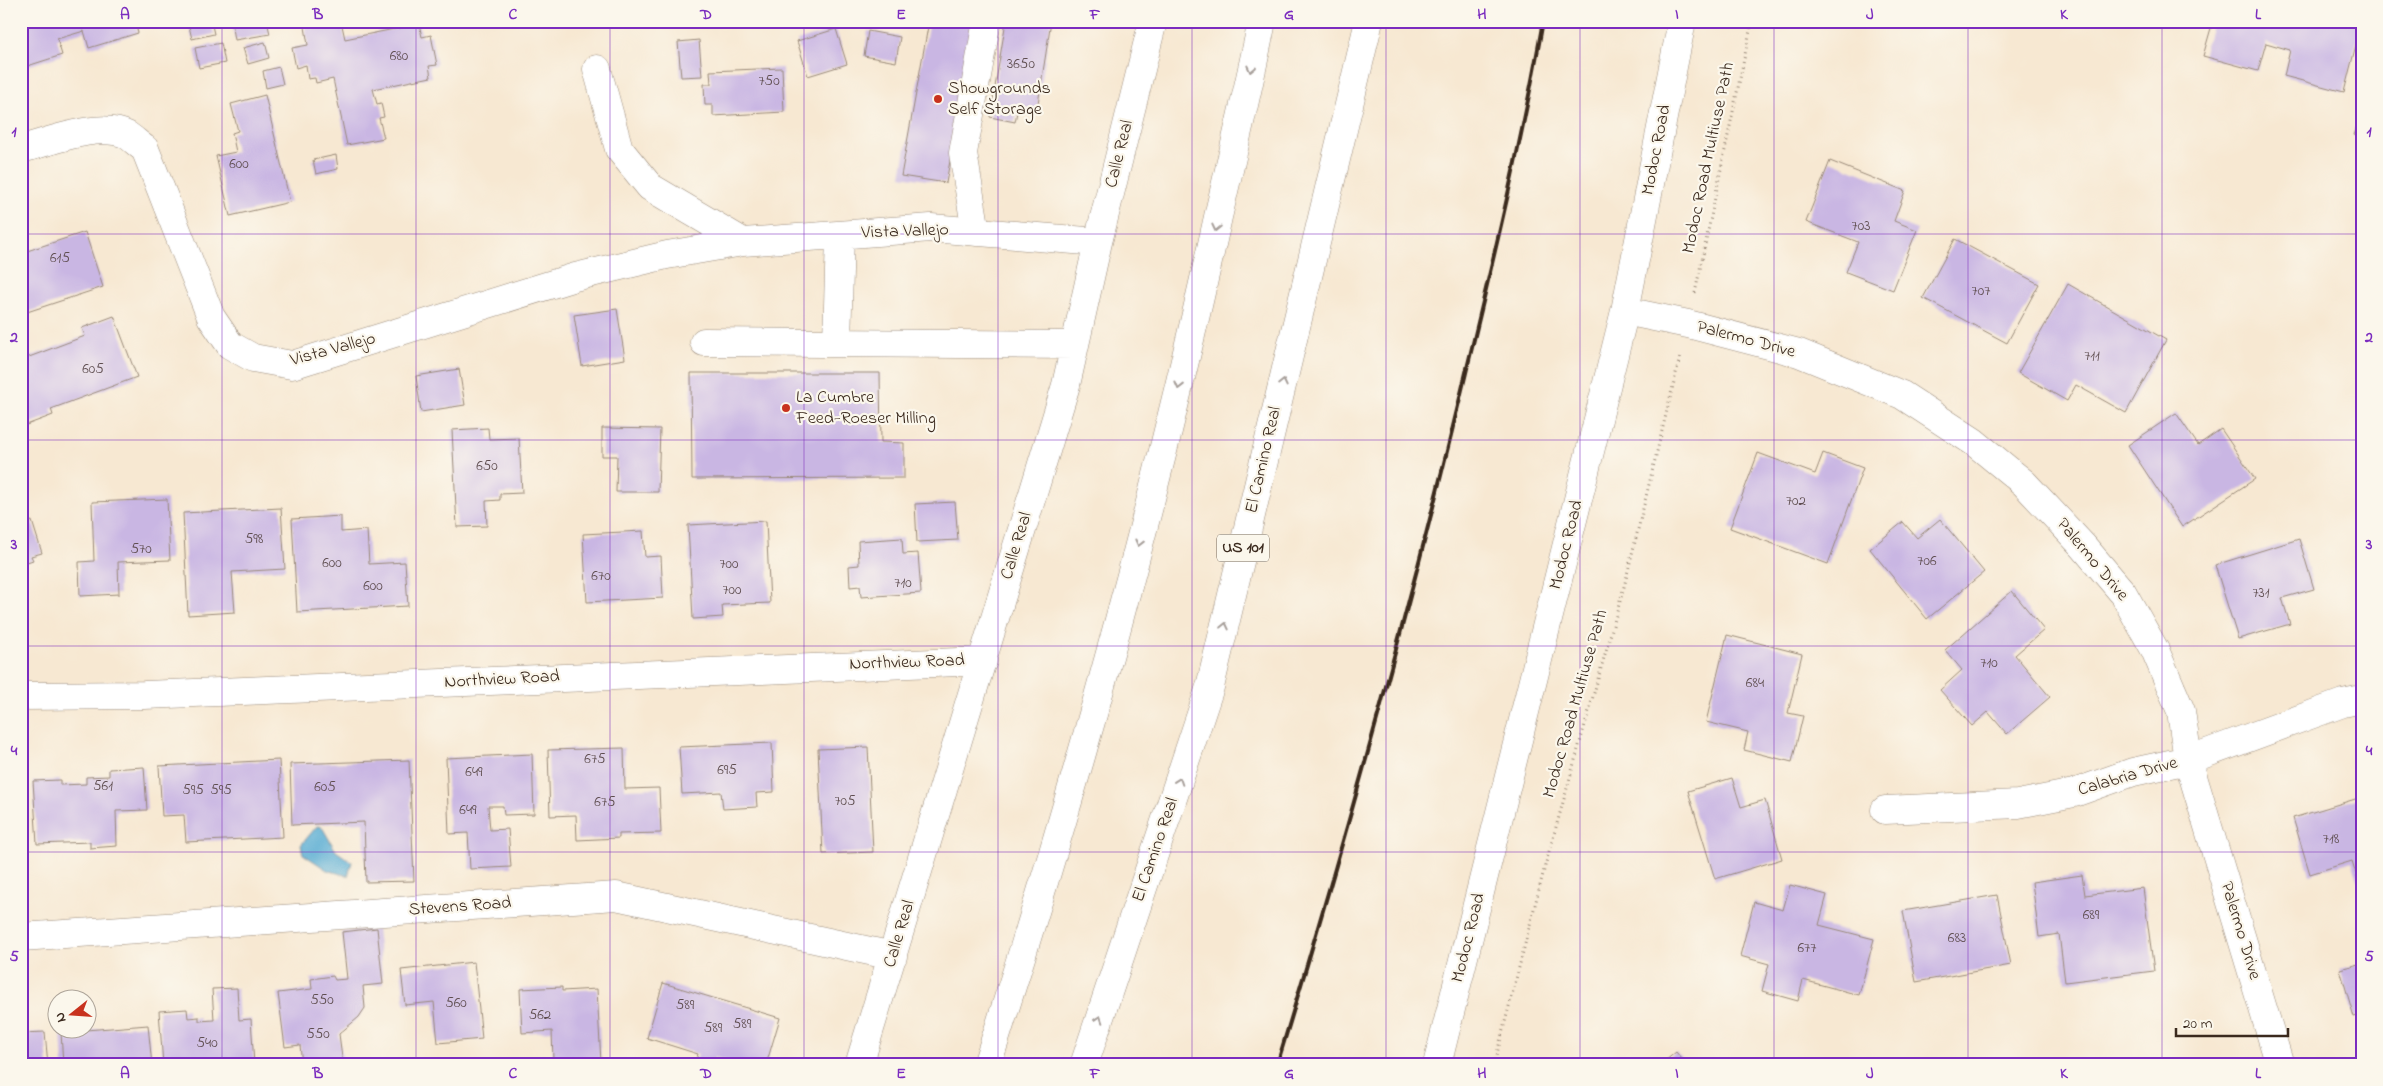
<svg xmlns="http://www.w3.org/2000/svg" width="2383" height="1086" font-family="'Indie Flower',sans-serif">
<rect width="100%" height="100%" fill="#fbf7ec"/>
<filter id="ink" filterUnits="userSpaceOnUse"><feTurbulence type="fractalNoise" baseFrequency=".02" numOctaves="2"/><feDisplacementMap in="SourceGraphic" scale="10" xChannelSelector="R" yChannelSelector="G"/><feConvolveMatrix kernelMatrix="1 2 1 2 8 2 1 2 1" color-interpolation-filters="sRGB"/></filter>
<filter id="wash" filterUnits="userSpaceOnUse"><feTurbulence type="fractalNoise" baseFrequency=".0096" numOctaves="4" result="noise"/><feDisplacementMap in="SourceGraphic" scale="20" xChannelSelector="R" yChannelSelector="G"/><feGaussianBlur stdDeviation="1.12" result="paint"/><feColorMatrix in="noise" values="0 0 0 0 0 0 0 0 0 0 0 0 0 0 0 0 0 1.4 0 .05"/><feComposite in="paint" operator="in"/></filter>
<g filter="url(#wash)">
<rect width="100%" height="100%" fill="#f7e8d2"/>
<!-- water -->
<path fill="#57acd3" stroke="#496b78" d="M317,826L322,827L336,851L352,862L348,876L327,870L303,854L301,845Z"/>
<g id="blocks">
<!-- building -->
<path fill="#c9b6e3" d="M21,21H135L138,33L89,48L84,31L57,39L62,55L21,68Z
M192,21H211L214,34L192,39L188,22Z
M238,21H267L270,34L235,40L232,22Z
M304,21H341L345,39L419,24L422,37L431,35L437,65L429,66L431,77L373,89L377,104L381,103L384,117L379,118L384,138L347,145L333,79L316,83L315,78L308,79L306,65L296,68L292,48L308,45Z
M929,21H975L946,183L901,176Z
M1006,21H1051L1037,110L1018,107L1015,122L990,117Z
M2213,21H2362L2344,92L2284,76L2290,50L2266,43L2258,71L2203,56Z
M836,29L847,64L808,76L797,41Z
M868,31L900,37L896,62L864,56Z
M699,40L702,76L681,77L678,42Z
M265,42L269,58L248,64L243,48Z
M221,43L225,63L199,68L195,48Z
M279,67L283,84L266,88L263,71Z
M782,68L784,112L713,116V105H705L704,84H711L710,71Z
M265,95L290,202L230,216L216,156L236,152L232,133L238,131L231,104Z
M2361,115H2362V138L2354,135Z
M336,155L338,169L316,174L313,160Z
M1830,161L1905,191L1894,221L1917,230L1893,290L1846,272L1858,242L1806,222Z
M85,232L103,287L21,314V253Z
M1955,239L2039,284L2007,343L1923,298Z
M2068,284L2166,340L2126,413L2076,385L2067,401L2018,373Z
M617,309L625,359L582,366L574,315Z
M114,316L137,377L51,409L53,415L21,427V360L85,336L82,328Z
M459,369L465,405L421,412L416,376Z
M691,373H880L881,442L904,443V478L692,479Z
M2176,413L2198,445L2221,429L2255,479L2182,527L2128,445Z
M488,428L489,439L519,438L522,493L500,494V500L486,501L487,526L457,527L452,430Z
M602,428L660,429L658,492H616L617,456H602Z
M1758,453L1815,474L1823,453L1863,468L1828,564L1730,528Z
M167,499L170,560L118,562L119,594L80,596L79,562L94,561L92,502Z
M955,502L958,540L917,542L915,504Z
M281,508L285,569L232,572L235,612L188,615L183,513Z
M341,516V532L367,530L369,564L405,562L408,606L297,612L292,519Z
M1940,519L1984,572L1927,619L1870,549L1903,522L1917,538Z
M32,521L42,553L31,556L33,560L21,564V524Z
M766,521L770,603L722,605L723,617L693,619L688,525Z
M643,531L645,557L661,556L663,598L587,602L583,534Z
M902,538L903,554L918,553L921,593L861,597L860,586L850,587L849,566L859,565L858,541Z
M2299,539L2314,589L2282,598L2290,624L2238,639L2215,565Z
M2012,591L2044,630L2015,655L2050,697L2007,734L1988,712L1972,726L1940,690L1962,670L1945,650Z
M1727,635L1802,654L1788,713L1803,716L1792,762L1744,750L1748,732L1706,722Z
M772,743L774,792L756,793L757,807L723,809L721,792L682,794L679,747Z
M868,747L873,852L823,854L818,749Z
M624,748L625,789L659,788L661,833L619,834V838L577,840L576,815L550,816L548,750Z
M532,754L534,814L504,815L503,806H488L490,830L508,829L511,867L470,869L468,833L449,834L446,758Z
M279,760L283,837L186,842L184,815L162,816L159,766Z
M409,760L414,881L366,882L364,822L292,825L290,764Z
M144,767L147,810L116,811L117,846L90,848V842L37,844L33,781L60,780V785L86,784V777L109,776V769Z
M1732,778L1741,807L1765,800L1782,859L1715,879L1688,791Z
M2362,797V886H2360L2352,861L2310,874L2293,818Z
M2082,875L2085,895L2143,888L2154,971L2065,982L2059,934L2039,937L2032,882Z
M1790,885L1827,895L1819,925L1874,939L1859,995L1803,980L1798,1001L1762,991L1769,964L1740,956L1754,902L1783,910Z
M1997,895L2011,965L1916,982L1903,911Z
M377,928L383,984L363,986L365,1008L359,1017L339,1034L343,1065H302L300,1045L285,1047L278,993L312,989L311,979L333,976L335,980L347,979L342,932Z
M474,962L482,1039L438,1043L434,1002L405,1005L401,970Z
M2362,963V1015L2354,1017L2340,969Z
M663,983L780,1018L766,1065H741L714,1057L711,1065H694L698,1054L647,1038Z
M562,987V991L597,989L601,1063L565,1065V1059L553,1060L552,1031L522,1033L520,989Z
M237,988L239,1020L251,1019L254,1064L163,1065L159,1011L187,1009L188,1018L199,1017V1021L214,1020L212,989Z
M148,1025L152,1065H63L61,1032Z
M45,1032L48,1065H21V1033Z
M1676,1052L1687,1065H1660Z"/>
</g>
</g>
<g filter="url(#ink)">
<use href="#blocks" fill-opacity="0" stroke="#998978" stroke-width="1"/>
<g fill="none" stroke-linecap="round" stroke-linejoin="round">
<defs>
<path id="minor" d="M597,69L619,149L650,187L743,242L931,228L1098,242
M21,149C50,142 98,121 127,135C133,139 139,145 145,149L211,317L230,345L253,358L292,365L575,277L667,255L743,242
M976,232L963,153L987,21
M1625,311L1688,324L1799,353L1902,395L1974,442L2024,483L2083,546L2123,593L2155,650L2181,711L2188,760L2280,1065
M704,342L1075,345
M837,342L840,235
M21,696L144,695L983,661
M1885,810L2018,804L2074,793L2133,772L2188,760L2343,703L2362,699
M21,937L616,896L893,956
M859,1065L1066,385L1098,242L1153,21
M1437,1065L1625,311L1682,21"/>
<path id="highway" d="M987,1065C1077,786 1155,503 1218,217C1233,152 1249,87 1262,21
M1084,1065L1210,687L1369,21"/>
</defs>
<!-- minor casing -->
<use href="#minor" stroke="#998978" stroke-width="29"/>
<!-- highway casing -->
<use href="#highway" stroke="#998978" stroke-width="29"/>
<!-- path -->
<path stroke="#998978" stroke-width="3" stroke-dasharray="1 4" stroke-linecap="butt" d="M1695,293L1752,21
M1494,1065L1545,866L1624,587L1680,357"/>
<!-- minor -->
<use href="#minor" stroke="#fff" stroke-width="28"/>
<!-- highway -->
<use href="#highway" stroke="#fff" stroke-width="28"/>
<!-- rail -->
<path stroke="#3b2a1e" stroke-width="4" d="M1277,1065C1348,831 1413,597 1469,360C1496,248 1523,135 1543,21"/>
</g>
<!-- one-way arrows -->
<defs><path id="oneway-chevron" d="M-2-3.5L2.5 0L-2 3.5" fill="none" stroke-width="1.6" stroke-linecap="round" stroke-linejoin="round" transform="scale(1.25)"/></defs>
<g stroke="#a79f9a">
<use href="#oneway-chevron" transform="translate(1251 69) rotate(103)"/>
<use href="#oneway-chevron" transform="translate(1216 228) rotate(103)"/>
<use href="#oneway-chevron" transform="translate(1283 383) rotate(-77)"/>
<use href="#oneway-chevron" transform="translate(1179 386) rotate(104)"/>
<use href="#oneway-chevron" transform="translate(1139 543) rotate(104)"/>
<use href="#oneway-chevron" transform="translate(1225 626) rotate(-77)"/>
<use href="#oneway-chevron" transform="translate(1179 781) rotate(-71)"/>
<use href="#oneway-chevron" transform="translate(1099 1019) rotate(-71)"/>
</g>
</g>
<!-- grid -->
<path fill="none" stroke="#7b2cbf" stroke-width="1" stroke-opacity="0.55" d="M222,21V1065M416,21V1065M610,21V1065M804,21V1065M998,21V1065M1192,21V1065M1386,21V1065M1580,21V1065M1774,21V1065M1968,21V1065M2162,21V1065M21,234H2362M21,440H2362M21,646H2362M21,852H2362"/>
<!-- markers -->
<g fill="#c8321e" stroke="#fbf7ec" stroke-width="2">
<circle cx="938" cy="99" r="5"/>
<circle cx="786" cy="408" r="5"/>
</g>
<g text-anchor="middle" dominant-baseline="central" stroke-width="4.5" stroke-linejoin="round" paint-order="stroke">
<!-- number labels -->
<g font-size="15" fill="#5e4d4f">
<text x="399" y="56">680</text>
<text x="1021" y="64">3650</text>
<text x="769" y="81">750</text>
<text x="239" y="164">600</text>
<text x="1861" y="226">703</text>
<text x="60" y="258">615</text>
<text x="1981" y="291">707</text>
<text x="2092" y="356">711</text>
<text x="93" y="369">605</text>
<text x="487" y="466">650</text>
<text x="1796" y="501">702</text>
<text x="254" y="539">598</text>
<text x="141" y="549">570</text>
<text x="1927" y="561">706</text>
<text x="332" y="563">600</text>
<text x="729" y="564">700</text>
<text x="601" y="576">670</text>
<text x="903" y="583">710</text>
<text x="373" y="586">600</text>
<text x="732" y="590">700</text>
<text x="2261" y="593">731</text>
<text x="1989" y="663">710</text>
<text x="1755" y="683">684</text>
<text x="595" y="759">675</text>
<text x="727" y="770">695</text>
<text x="474" y="772">649</text>
<text x="103" y="786">561</text>
<text x="325" y="787">605</text>
<text x="193" y="790">595</text>
<text x="221" y="790">595</text>
<text x="845" y="801">705</text>
<text x="605" y="802">675</text>
<text x="468" y="810">649</text>
<text x="2331" y="839">718</text>
<text x="2091" y="915">689</text>
<text x="1957" y="938">683</text>
<text x="1807" y="948">677</text>
<text x="322" y="1000">550</text>
<text x="456" y="1003">560</text>
<text x="685" y="1005">589</text>
<text x="540" y="1015">562</text>
<text x="742" y="1024">589</text>
<text x="713" y="1028">589</text>
<text x="318" y="1034">550</text>
<text x="207" y="1043">540</text>
</g>
<!-- shield labels -->
<rect fill="#fbf7ec" stroke="#75685c" stroke-width="1" x="1217" y="534.5" width="52" height="27" rx="4"/>
<g font-size="16" font-weight="bold" fill="#3b2a1e">
<text x="1243" y="548">US 101</text>
</g>
<!-- poi labels -->
<g font-size="18" fill="#3b2a1e" stroke="#fbf7ec" text-anchor="start">
<text x="948" y="89">Showgrounds<tspan x="948" dy="21">Self Storage</tspan></text>
<text x="796" y="398">La Cumbre<tspan x="796" dy="21">Feed-Roeser Milling</tspan></text>
</g>
<!-- street labels -->
<g font-size="18" fill="#3b2a1e" stroke="#fbf7ec">
<text transform="translate(1657 150) rotate(-79)">Modoc Road</text>
<text transform="translate(1120 154) rotate(-76)">Calle Real</text>
<text transform="translate(1709 158) rotate(-78)">Modoc Road Multiuse Path</text>
<text transform="translate(905 232) rotate(-2)">Vista Vallejo</text>
<text transform="translate(1746 340) rotate(15)">Palermo Drive</text>
<text transform="translate(333 350) rotate(-15)">Vista Vallejo</text>
<text transform="translate(1264 460) rotate(-77)">El Camino Real</text>
<text transform="translate(1567 545) rotate(-76)">Modoc Road</text>
<text transform="translate(1017 546) rotate(-73)">Calle Real</text>
<text transform="translate(2092 560) rotate(50)">Palermo Drive</text>
<text transform="translate(907 663) rotate(-2)">Northview Road</text>
<text transform="translate(502 680) rotate(-3)">Northview Road</text>
<text transform="translate(1576 704) rotate(-74)">Modoc Road Multiuse Path</text>
<text transform="translate(2128 777) rotate(-16)">Calabria Drive</text>
<text transform="translate(1156 850) rotate(-71)">El Camino Real</text>
<text transform="translate(460 907) rotate(-4)">Stevens Road</text>
<text transform="translate(2240 931) rotate(73)">Palermo Drive</text>
<text transform="translate(900 934) rotate(-73)">Calle Real</text>
<text transform="translate(1469 938) rotate(-76)">Modoc Road</text>
</g>
</g>
<!-- margin -->
<rect width="2383" height="1086" fill="none" stroke="#fbf7ec" stroke-width="55"/>
<!-- north arrow -->
<g transform="translate(72 1014) rotate(253)"><circle r="24" fill="#fbf7ec" stroke="#aea59a"/>
<path d="M0-4L9 19L0 12L-9 19Z" fill="#c8321e"/>
<text y="-8" font-size="14" font-weight="bold" text-anchor="middle" fill="#3b2a1e">N</text>
</g>
<!-- scale -->
<path d="M2176 1028v8h112v-8" fill="none" stroke="#3b2a1e" stroke-width="2.5"/>
<text x="2183" y="1028" font-size="15" fill="#3b2a1e" stroke="#fbf7ec" stroke-width="4" paint-order="stroke">20 m</text>
<rect x="28" y="28" width="2328" height="1030" fill="none" stroke="#7b2cbf" stroke-width="2"/>
<g font-size="16" text-anchor="middle" font-weight="bold" fill="#7b2cbf">
<text x="125" y="19">A</text>
<text x="318" y="19">B</text>
<text x="513" y="19">C</text>
<text x="706" y="19">D</text>
<text x="901" y="19">E</text>
<text x="1095" y="19">F</text>
<text x="1289" y="19">G</text>
<text x="1482" y="19">H</text>
<text x="1677" y="19">I</text>
<text x="1870" y="19">J</text>
<text x="2064" y="19">K</text>
<text x="2258" y="19">L</text>
<text x="14" y="136">1</text>
<text x="2369" y="136">1</text>
<text x="14" y="342">2</text>
<text x="2369" y="342">2</text>
<text x="14" y="549">3</text>
<text x="2369" y="549">3</text>
<text x="14" y="755">4</text>
<text x="2369" y="755">4</text>
<text x="14" y="961">5</text>
<text x="2369" y="961">5</text>
<text x="125" y="1078">A</text>
<text x="318" y="1078">B</text>
<text x="513" y="1078">C</text>
<text x="706" y="1078">D</text>
<text x="901" y="1078">E</text>
<text x="1095" y="1078">F</text>
<text x="1289" y="1078">G</text>
<text x="1482" y="1078">H</text>
<text x="1677" y="1078">I</text>
<text x="1870" y="1078">J</text>
<text x="2064" y="1078">K</text>
<text x="2258" y="1078">L</text>
</g>
</svg>
